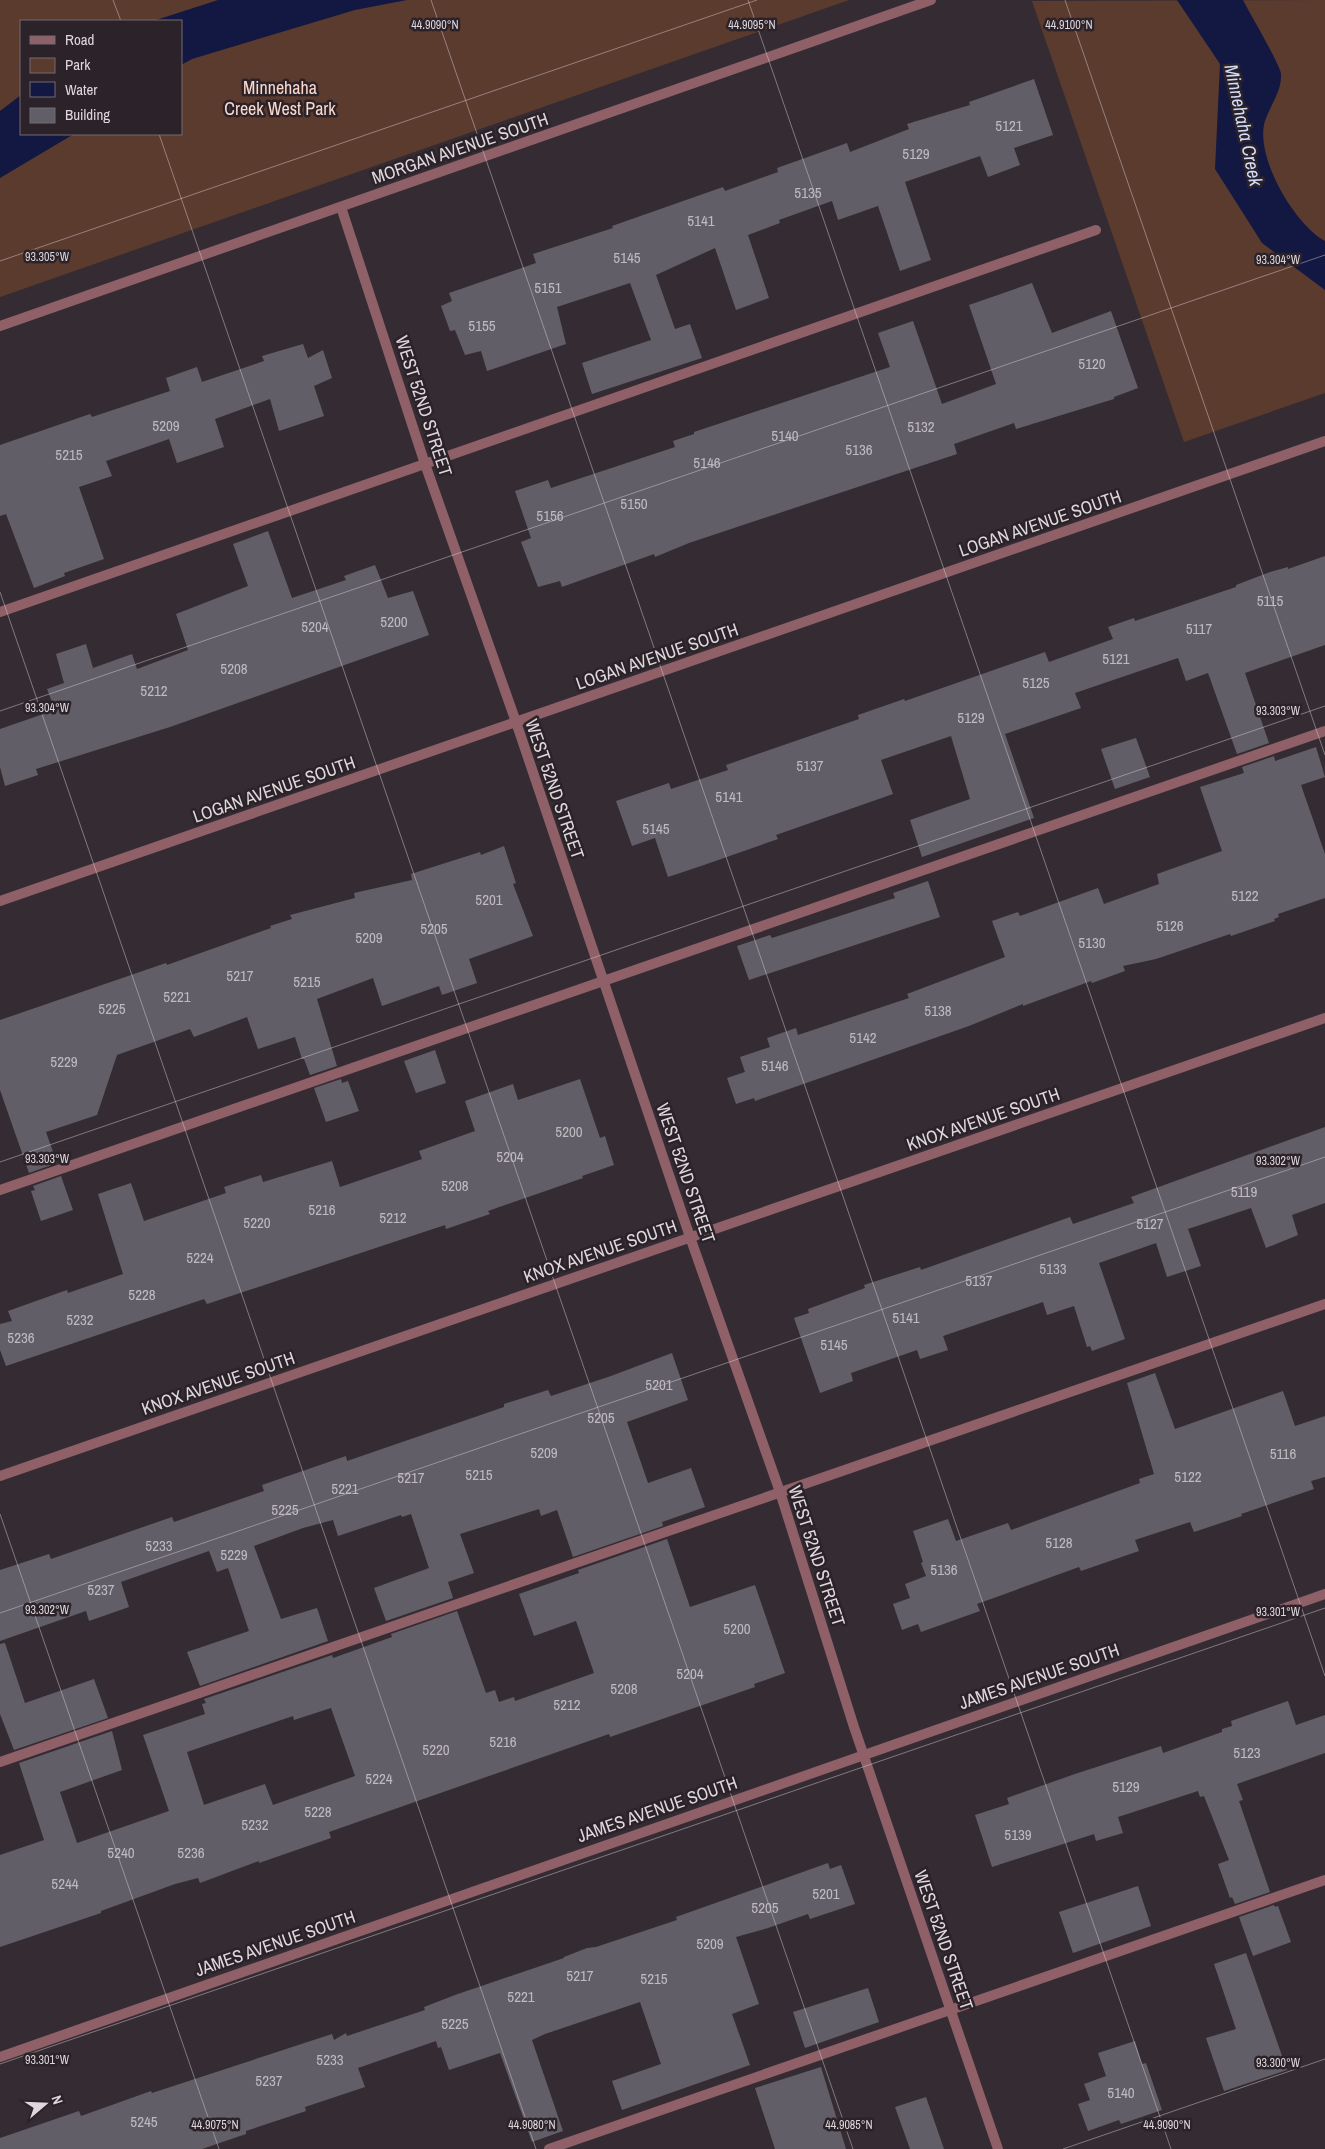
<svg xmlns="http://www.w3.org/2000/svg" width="1325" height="2149" font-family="'Archivo Narrow',sans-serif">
<rect width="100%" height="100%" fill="#352c33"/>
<!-- green -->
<path fill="#5c3b2f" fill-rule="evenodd" d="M0,0H849L0,297ZM21,21H181V134H21Z
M1325,0V393L1184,442L1032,1Z"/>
<!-- water -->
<path fill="#121841" d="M218,0H407L355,10L192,59L181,65V21H153Z
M1177,0H1243C1249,12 1281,66 1281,74C1282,92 1270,105 1265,121C1254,156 1295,225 1325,241V290L1262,243L1215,169L1220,64Z
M21,95V134H74L0,178V111Z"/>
<!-- building -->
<path fill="#625e68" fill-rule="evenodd" d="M1034,79L1053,135L1014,148L1020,165L988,177L980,156L905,182L931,260L900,271L878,206L838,220L832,201L779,220L780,223L748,235L769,298L736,310L715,248L656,275L675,329L690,324L702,358L592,394L582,363L651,340L630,283L557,307L566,344L487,371L481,351L465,355L455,330L450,331L441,306L452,301L449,293L536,263L533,254L613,228L612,226L723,187L725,191L778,172L777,168L847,143L850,152L909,129L907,124L970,105L969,102Z
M1032,283L1052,333L1111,311L1138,388L1114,397V399L1016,429L1014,423L954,444L957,454L689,543L655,557L654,554L562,587L560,581L538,587L521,542L531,538L515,491L548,480L551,488L675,447L673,441L694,434V432L890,367L878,333L913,321L942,404L996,384L969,305Z
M303,344L308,358L323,350L332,378L314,386L324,416L279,431L270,399L215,419L224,447L177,463L169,439L106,461L112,476L79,487L104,559L64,573L65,576L34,588L6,514L0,516V445L90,414L92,417L170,391L166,378L197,367L202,382L264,361L262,356Z
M268,531L292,598L346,580L344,576L375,565L388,598L413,591L429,635L170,727L36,769L38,775L5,786L0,767V729L55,710L47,689L64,683L56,654L86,644L93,668L132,654L137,669L188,650L176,614L248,586L233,544Z
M1325,556V645L1245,673L1269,743L1237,754L1208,673L1186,681L1178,658L1075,693L1081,708L1005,734L1034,818L922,857L910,820L970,799L951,736L881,760L893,794L776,835L778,839L701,866L668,877L655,838L632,846L616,801L669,783L671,789L728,770L726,765L859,719L858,715L904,699L905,701L1045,652L1049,662L1113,639L1108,627L1134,618L1135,621L1236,587V585L1270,572L1288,567V569Z
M1136,738L1150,777L1115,789L1101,749Z
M1316,747L1325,777L1301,785L1325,854V898L1278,914L1279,917L1274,919L1275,921L1231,936L1230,934L1156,959L1123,966L1125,971L1092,983L1091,981L1023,1006V1004L969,1026L755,1101L754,1098L736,1104L727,1078L745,1072L740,1057L770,1047L767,1038L796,1028L798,1035L909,998L907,994L1005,957L992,921L1018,912L1020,916L1098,888L1104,904L1159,884L1157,874L1222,851L1200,787L1244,773L1242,767L1274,756L1275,761Z
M504,846L516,883L513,884L533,936L469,959L477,983L442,995L439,986L382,1006L373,978L317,999L337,1066L310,1075L304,1059H302L295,1037L258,1049L247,1017L194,1037L190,1029L117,1055L97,1115L46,1132L57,1163L29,1173L0,1090V1020L166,963L167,965L271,928L270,926L292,919L290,915L355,898L354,893L412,880L411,874L480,852L481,855Z
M928,881L940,917L749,980L737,946L770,935L772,938L895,898L893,893Z
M435,1050L446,1083L416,1093L404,1061Z
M341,1079L342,1083L348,1081L359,1111L326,1122L314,1088Z
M580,1079L600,1138L605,1136L614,1165L582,1176L583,1178L488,1211L490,1214L446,1229L445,1225L207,1304L204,1299L6,1366L0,1350V1324L12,1321L8,1311L67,1290L68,1293L123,1274L98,1194L131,1183L144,1221L226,1193L224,1187L261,1175L263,1182L332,1161L340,1187L422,1159L419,1151L475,1131L465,1101L513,1084L518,1100Z
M1325,1127V1203L1292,1215L1298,1235L1266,1248L1251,1208L1188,1229L1201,1266L1167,1277L1156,1243L1099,1263L1125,1339L1092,1351L1090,1346L1087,1347L1074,1306L1047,1315L1043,1302L943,1336L948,1350L920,1359L917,1350L851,1373L853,1381L820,1393L794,1318L809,1313L808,1309L865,1288L864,1285L920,1267L921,1270L1070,1217L1073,1224L1134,1203L1131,1197Z
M61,1176L73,1210L41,1221L31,1191L35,1190L33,1186Z
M672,1353L688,1400L627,1422L648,1483L691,1468L705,1507L662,1522L663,1526L573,1557L557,1510L541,1516L539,1509L460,1534L474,1573L448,1582L453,1598L386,1621L374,1588L429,1568L411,1514L402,1517L401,1515L338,1536L333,1520L303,1528L254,1546L281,1619L317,1608L328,1641L200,1686L187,1652L249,1631L228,1568L217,1572L209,1551L121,1582L129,1607L89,1621L86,1611L0,1641V1570L49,1554L51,1559L172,1517L174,1522L264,1491L262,1485L346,1456L347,1461L504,1407V1404L548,1390L551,1396L611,1376Z
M1155,1373L1175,1429L1283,1391L1295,1426L1325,1416V1477L1311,1481L1314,1489L1241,1514L1242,1516L1194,1532L1190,1522L1135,1540L1139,1551L1081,1571L1079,1567L977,1604L980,1611L921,1632L918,1624L902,1630L893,1604L910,1598L905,1584L926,1576L921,1563L923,1562L913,1531L948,1519L956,1541L1008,1523L1011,1530L1140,1483L1139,1479L1154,1474L1127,1383Z
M667,1539L690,1607L755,1585L785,1673L754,1684L755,1687L610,1737L609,1734L329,1832L331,1838L259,1863V1861L200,1883L198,1878L175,1884L101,1911V1913L0,1947V1855L44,1840L19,1763L112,1731L122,1770L60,1792L77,1843L169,1811L143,1735L205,1714L202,1704L206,1703L204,1699L332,1655L333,1658L392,1637L391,1634L457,1611L486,1693L495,1690L499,1702L514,1697L515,1701L594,1673L576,1621L534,1636L519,1594L579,1573L578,1570ZM331,1708L355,1776L273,1805L265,1784L204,1805L187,1752L293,1716L294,1720Z
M5,1643L25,1703L94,1679L108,1718L14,1750L0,1714V1644Z
M1288,1701L1296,1725L1325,1715V1753L1237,1784L1243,1800L1239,1801L1270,1892L1235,1904L1232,1897L1230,1898L1218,1864L1229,1860L1204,1796L1200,1797L1198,1791L1118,1817L1123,1833L1096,1841L1094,1834L992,1867L975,1815L1009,1804L1007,1798L1075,1774L1161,1746L1163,1753L1222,1732V1729L1232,1726L1231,1721Z
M828,1863L830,1869L841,1865L855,1904L810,1919L808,1914L768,1928L736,1937L759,2004L732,2014L750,2065L622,2110L612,2081L661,2064L640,2002L545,2034L532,2040L563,2131L532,2142L500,2053L449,2070L441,2047L438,2048L436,2041L358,2068L365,2087L305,2107L306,2111L246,2131V2134L202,2149H0V2138L79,2111L81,2116L151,2091L152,2093L332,2034L334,2040L346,2033L347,2036L425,2010L424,2007L455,1995L564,1958V1957L587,1948L596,1947L677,1920L676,1917Z
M1138,1886L1151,1926L1073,1953L1059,1912Z
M1274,1905L1275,1907L1278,1906L1291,1942L1253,1956L1239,1917Z
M1246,1953L1287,2070L1224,2091L1206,2038L1236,2029L1214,1964Z
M868,1988L879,2022L805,2048L793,2012Z
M1135,2041L1142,2064L1146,2063L1162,2110L1121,2124L1119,2120L1088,2131L1078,2104L1090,2100L1084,2084L1106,2076L1098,2053Z
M821,2067L846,2149H775L755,2088Z
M926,2097L944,2149H910L895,2107Z"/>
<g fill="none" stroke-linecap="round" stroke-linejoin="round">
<!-- service -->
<path stroke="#8f6067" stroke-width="10" d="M0,612L1096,230
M0,1190L1325,731
M0,1762L1325,1304
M549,2149L1325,1880"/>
<!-- minor -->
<path stroke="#8f6067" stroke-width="10" d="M341,207L425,464L516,722L690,1237L780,1492L854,1727L998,2149
M0,326L931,0
M0,901L1325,441
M0,1476L1325,1018
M0,2057L1325,1594"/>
</g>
<!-- ticks -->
<path fill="none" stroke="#ded8dc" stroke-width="1" stroke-opacity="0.45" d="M113,0L121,21M431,0L1171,2149M748,0L1325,1676M1065,0L1325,755M159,134L853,2149M0,261L757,0M0,592L536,2149M0,711L1325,255M0,1162L1325,706M0,1514L219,2149M0,1613L1325,1157M0,2064L1325,1608M1063,2149L1325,2059"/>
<g text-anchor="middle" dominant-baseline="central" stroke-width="5" stroke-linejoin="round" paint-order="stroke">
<!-- number labels -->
<g font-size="15" fill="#bfbabf">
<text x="1009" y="125">5121</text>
<text x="916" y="153">5129</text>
<text x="808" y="192">5135</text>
<text x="701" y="220">5141</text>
<text x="627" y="257">5145</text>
<text x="548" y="287">5151</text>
<text x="482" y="325">5155</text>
<text x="1092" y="363">5120</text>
<text x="166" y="425">5209</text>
<text x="921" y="426">5132</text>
<text x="785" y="435">5140</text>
<text x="859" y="449">5136</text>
<text x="69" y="454">5215</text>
<text x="707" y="462">5146</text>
<text x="634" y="503">5150</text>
<text x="550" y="515">5156</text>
<text x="1270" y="600">5115</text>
<text x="394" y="621">5200</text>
<text x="315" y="626">5204</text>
<text x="1199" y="628">5117</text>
<text x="1116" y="658">5121</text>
<text x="234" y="668">5208</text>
<text x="1036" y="682">5125</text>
<text x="154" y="690">5212</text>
<text x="971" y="717">5129</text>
<text x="810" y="765">5137</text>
<text x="729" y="796">5141</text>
<text x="656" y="828">5145</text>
<text x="1245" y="895">5122</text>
<text x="489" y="899">5201</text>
<text x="1170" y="925">5126</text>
<text x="434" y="928">5205</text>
<text x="369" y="937">5209</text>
<text x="1092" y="942">5130</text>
<text x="240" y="975">5217</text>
<text x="307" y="981">5215</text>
<text x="177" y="996">5221</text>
<text x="112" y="1008">5225</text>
<text x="938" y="1010">5138</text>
<text x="863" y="1037">5142</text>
<text x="64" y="1061">5229</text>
<text x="775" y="1065">5146</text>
<text x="569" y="1131">5200</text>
<text x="510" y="1156">5204</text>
<text x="455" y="1185">5208</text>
<text x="1244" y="1191">5119</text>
<text x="322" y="1209">5216</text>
<text x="393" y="1217">5212</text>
<text x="257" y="1222">5220</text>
<text x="1150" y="1223">5127</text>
<text x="200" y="1257">5224</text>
<text x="1053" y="1268">5133</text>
<text x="979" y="1280">5137</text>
<text x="142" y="1294">5228</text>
<text x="906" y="1317">5141</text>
<text x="80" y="1319">5232</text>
<text x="21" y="1337">5236</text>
<text x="834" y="1344">5145</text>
<text x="659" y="1384">5201</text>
<text x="601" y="1417">5205</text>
<text x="544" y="1452">5209</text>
<text x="1283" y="1453">5116</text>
<text x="479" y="1474">5215</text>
<text x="1188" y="1476">5122</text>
<text x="411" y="1477">5217</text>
<text x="345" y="1488">5221</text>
<text x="285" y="1509">5225</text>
<text x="1059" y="1542">5128</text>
<text x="159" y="1545">5233</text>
<text x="234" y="1554">5229</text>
<text x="944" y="1569">5136</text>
<text x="101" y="1589">5237</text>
<text x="737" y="1628">5200</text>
<text x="690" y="1673">5204</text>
<text x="624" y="1688">5208</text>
<text x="567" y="1704">5212</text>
<text x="503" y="1741">5216</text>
<text x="436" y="1749">5220</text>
<text x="1247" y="1752">5123</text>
<text x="379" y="1778">5224</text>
<text x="1126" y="1786">5129</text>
<text x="318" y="1811">5228</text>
<text x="255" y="1824">5232</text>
<text x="1018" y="1834">5139</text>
<text x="121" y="1852">5240</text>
<text x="191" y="1852">5236</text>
<text x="65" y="1883">5244</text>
<text x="826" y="1893">5201</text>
<text x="765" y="1907">5205</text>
<text x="710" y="1943">5209</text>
<text x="580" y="1975">5217</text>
<text x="654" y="1978">5215</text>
<text x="521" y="1996">5221</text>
<text x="455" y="2023">5225</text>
<text x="330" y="2059">5233</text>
<text x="269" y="2080">5237</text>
<text x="1121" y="2092">5140</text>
<text x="144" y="2121">5245</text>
</g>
<!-- park labels -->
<g font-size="18" fill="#fbd8ca" stroke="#2b2329">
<text x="280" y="87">Minnehaha<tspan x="280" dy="21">Creek West Park</tspan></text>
</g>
<!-- street labels -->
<g font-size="18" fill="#ded8dc" stroke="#2b2329">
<text transform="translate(460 148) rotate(-19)">MORGAN AVENUE SOUTH</text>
<text transform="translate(424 406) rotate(72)">WEST 52ND STREET</text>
<text transform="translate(1040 523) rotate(-19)">LOGAN AVENUE SOUTH</text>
<text transform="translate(657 656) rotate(-19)">LOGAN AVENUE SOUTH</text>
<text transform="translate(274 789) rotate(-19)">LOGAN AVENUE SOUTH</text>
<text transform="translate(555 789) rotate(71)">WEST 52ND STREET</text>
<text transform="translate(983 1119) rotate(-19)">KNOX AVENUE SOUTH</text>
<text transform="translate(686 1173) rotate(71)">WEST 52ND STREET</text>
<text transform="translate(600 1251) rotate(-19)">KNOX AVENUE SOUTH</text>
<text transform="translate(218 1383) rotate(-19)">KNOX AVENUE SOUTH</text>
<text transform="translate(817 1556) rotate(72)">WEST 52ND STREET</text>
<text transform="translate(1039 1676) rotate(-19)">JAMES AVENUE SOUTH</text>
<text transform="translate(657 1809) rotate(-19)">JAMES AVENUE SOUTH</text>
<text transform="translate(944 1940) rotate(71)">WEST 52ND STREET</text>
<text transform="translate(275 1943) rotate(-19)">JAMES AVENUE SOUTH</text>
</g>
<!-- water labels -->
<g font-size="19" font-style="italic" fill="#d4ddfc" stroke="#2b2329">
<text transform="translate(1244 125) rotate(78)">Minnehaha Creek</text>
</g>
</g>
<g font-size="12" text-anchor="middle" fill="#ded8dc" stroke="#2b2329" stroke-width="5" stroke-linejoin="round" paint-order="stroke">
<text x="435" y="29">44.9090°N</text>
<text x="1069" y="29">44.9100°N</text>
<text x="752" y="29">44.9095°N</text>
<text x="47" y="261">93.305°W</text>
<text x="1278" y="264">93.304°W</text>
<text x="47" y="712">93.304°W</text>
<text x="1278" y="715">93.303°W</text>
<text x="47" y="1163">93.303°W</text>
<text x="1278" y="1165">93.302°W</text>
<text x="47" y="1614">93.302°W</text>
<text x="1278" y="1616">93.301°W</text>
<text x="47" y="2064">93.301°W</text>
<text x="1278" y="2067">93.300°W</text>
<text x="215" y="2129">44.9075°N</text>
<text x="532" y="2129">44.9080°N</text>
<text x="849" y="2129">44.9085°N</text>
<text x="1167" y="2129">44.9090°N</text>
</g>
<!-- legend -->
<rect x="20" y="20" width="162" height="115" fill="#2b2329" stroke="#736b71"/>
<rect x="30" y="36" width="25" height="8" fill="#8f6067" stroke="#736b71"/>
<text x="65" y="45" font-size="15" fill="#ded8dc">Road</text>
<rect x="30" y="58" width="25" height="15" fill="#5c3b2f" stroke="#736b71"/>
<text x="65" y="70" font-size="15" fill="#ded8dc">Park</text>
<rect x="30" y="82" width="25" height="15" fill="#121841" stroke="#736b71"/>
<text x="65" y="95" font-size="15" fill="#ded8dc">Water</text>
<rect x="30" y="108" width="25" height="15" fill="#625e68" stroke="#736b71"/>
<text x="65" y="120" font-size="15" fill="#ded8dc">Building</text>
<!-- north arrow -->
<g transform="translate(45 2104) rotate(71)" stroke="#2b2329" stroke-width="4" paint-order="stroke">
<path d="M0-4L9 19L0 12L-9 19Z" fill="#ded8dc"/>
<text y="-8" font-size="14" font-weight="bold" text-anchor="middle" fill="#ded8dc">N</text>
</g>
</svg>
